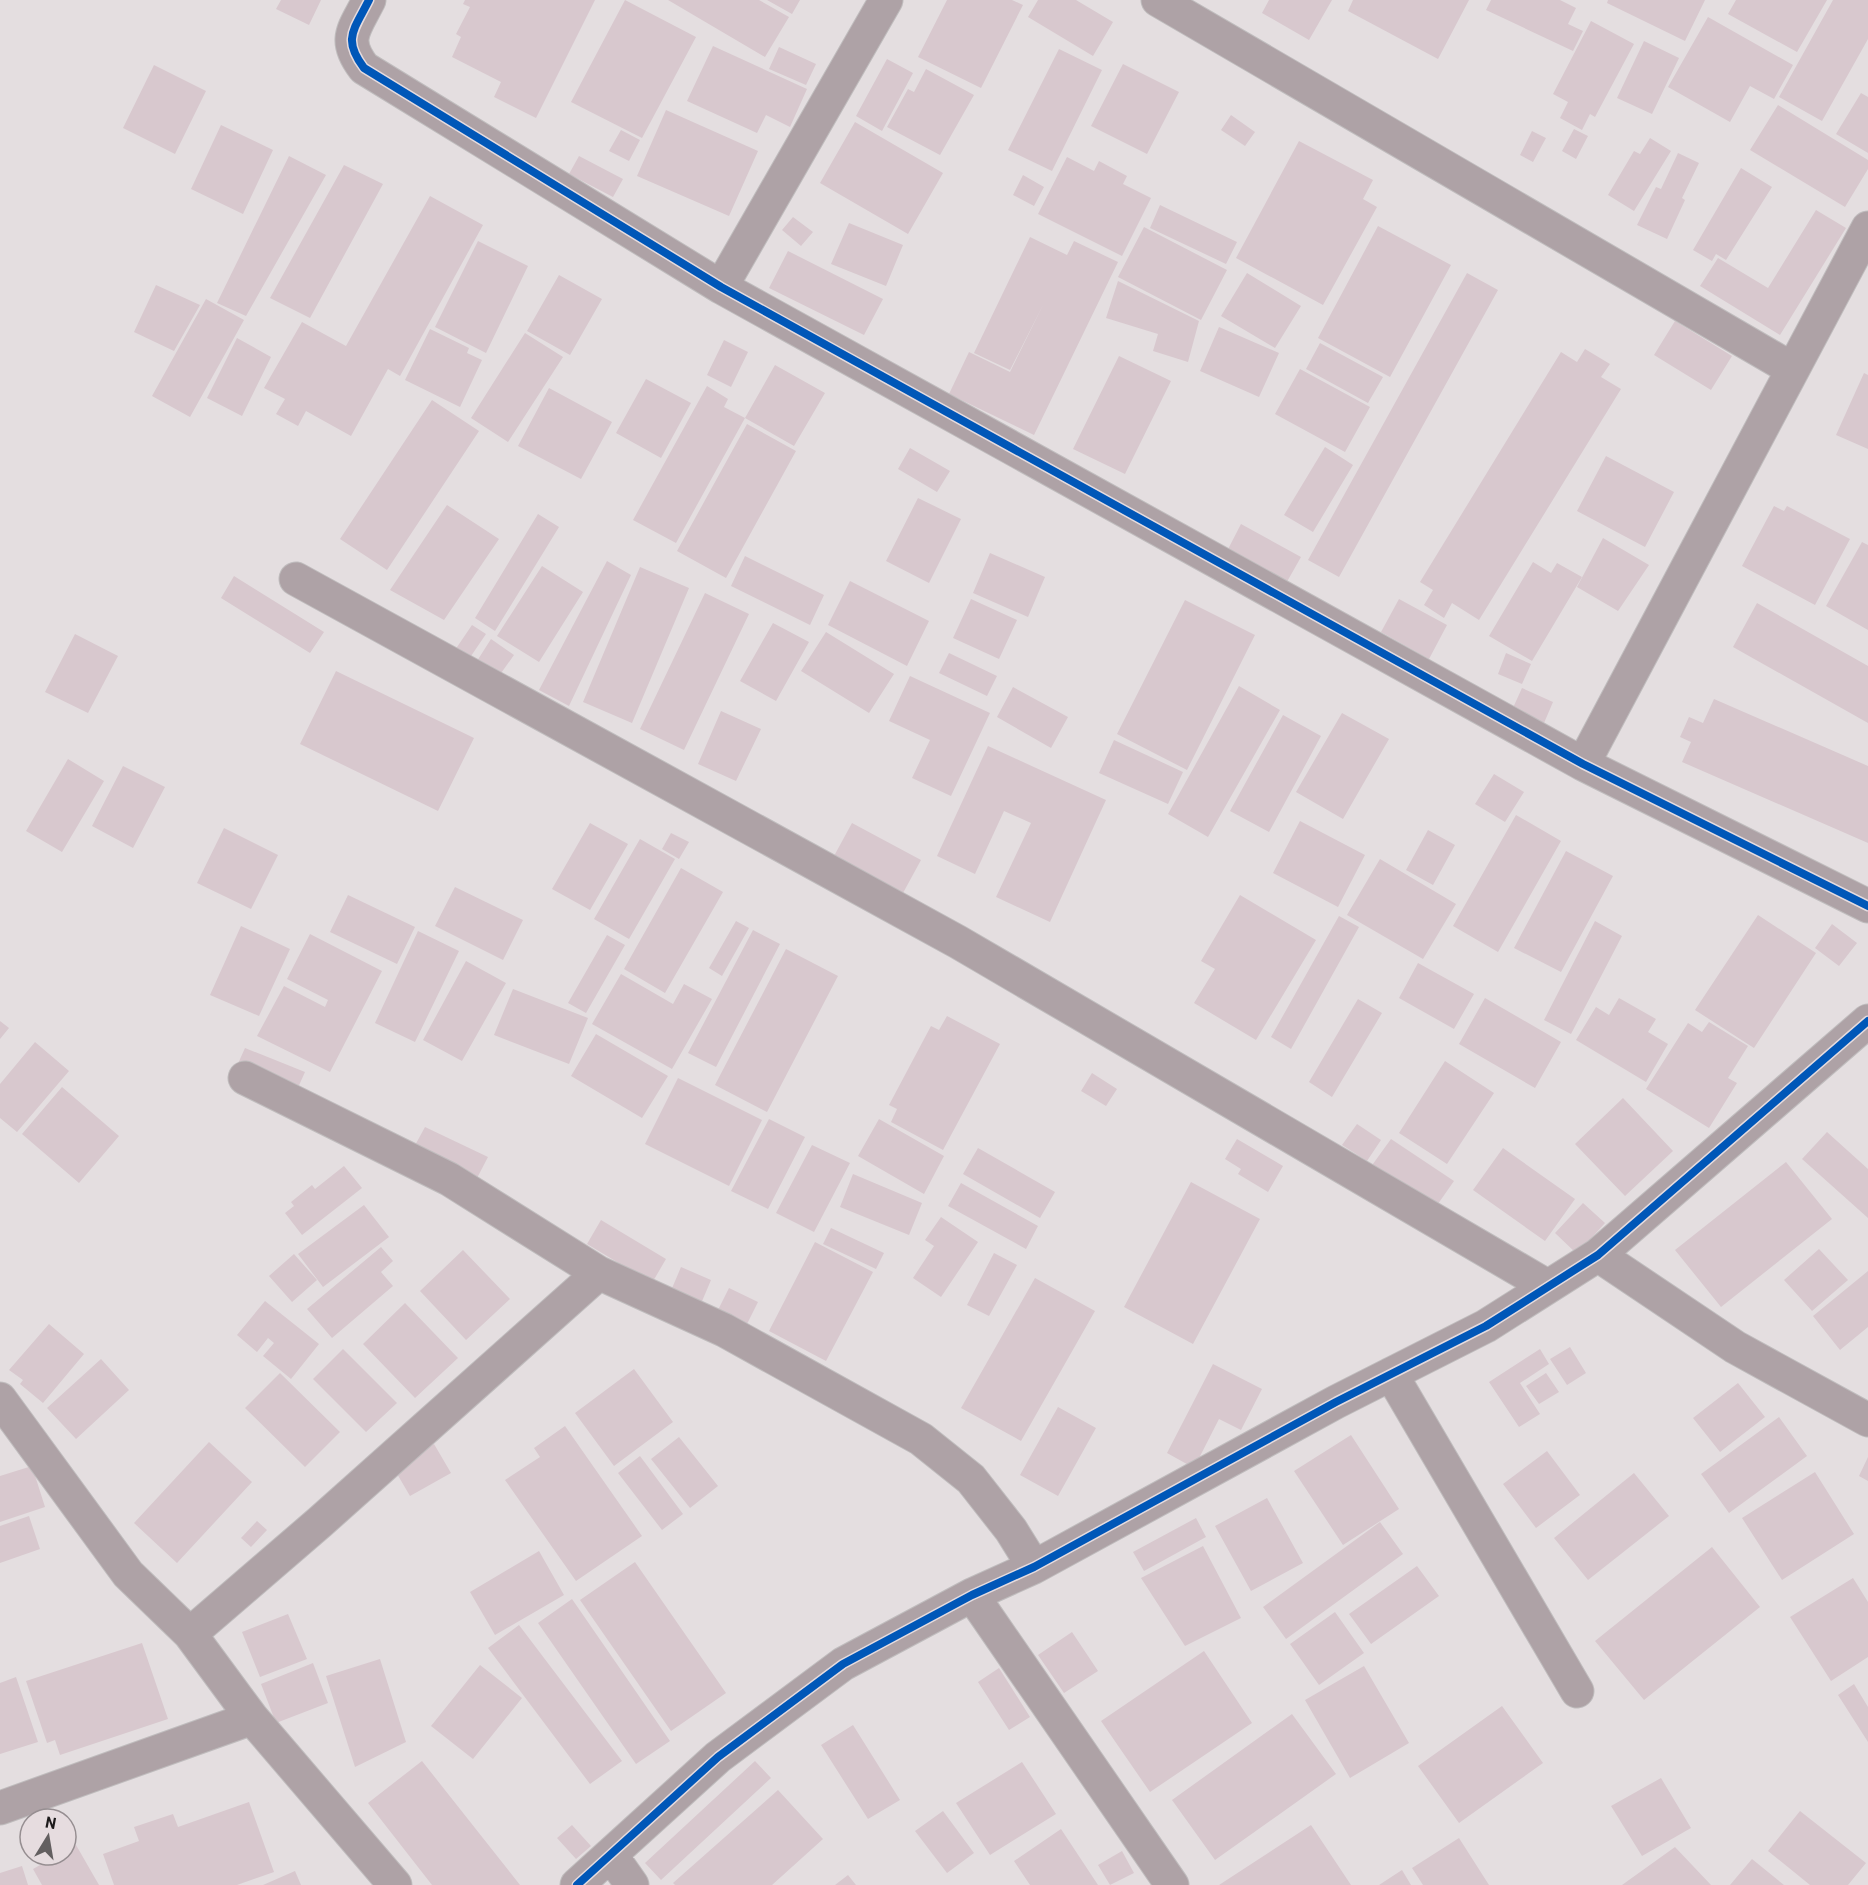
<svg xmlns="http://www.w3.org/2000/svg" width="1868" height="1885" font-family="Barlow,sans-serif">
<rect width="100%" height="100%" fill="#e4dee0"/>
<!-- building -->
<path fill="#d8c8ce" d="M281,0H321L309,25L276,9Z
M465,0H595L536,118L494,97L501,82L452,57L461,37L456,34L470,7L463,4Z
M625,0L696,37L642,138L571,102Z
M668,0H759L789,17L765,57Z
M767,0H800L792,14Z
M947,0H1012L1023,5L981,88L918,57Z
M1038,0H1076L1113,22L1093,56L1028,17Z
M1269,0H1332L1309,40L1262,13Z
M1353,0H1469L1438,59L1348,11Z
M1491,0H1560L1576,8L1568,24L1583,31L1573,51L1486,10Z
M1608,0H1705L1685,41L1607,3Z
M1736,0H1827L1797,52L1728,14Z
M1833,0H1868V39L1822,121L1779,97Z
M1708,17L1793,65L1774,99L1750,86L1730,122L1668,87Z
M1591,21L1634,44L1595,117L1590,114L1582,130L1560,118L1568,102L1553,94Z
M1644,41L1679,58L1652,114L1617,98Z
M713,46L807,89L790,127L766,115L757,133L687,101Z
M779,47L816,64L806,85L769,69Z
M1059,49L1102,70L1052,171L1008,150Z
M887,59L913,73L882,131L856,116Z
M1123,64L1179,92L1147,154L1091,126Z
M154,65L206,91L175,154L123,128Z
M926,69L974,95L940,155L887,127L908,89L914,92Z
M1861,93L1868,97V153L1836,134Z
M1778,105L1868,160V169L1845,207L1750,150Z
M666,110L758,151L729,216L637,176Z
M1231,115L1255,132L1245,146L1221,130Z
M855,122L943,173L908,234L820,183Z
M221,125L273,150L243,214L191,189Z
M1574,129L1588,136L1576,159L1562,151Z
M621,130L640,140L629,161L609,151Z
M1532,131L1546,138L1533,162L1520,155Z
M1650,138L1671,151L1634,211L1608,195L1634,151L1640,154Z
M1299,141L1373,180L1363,199L1377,207L1323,305L1236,258Z
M1678,153L1699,163L1682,198L1685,200L1667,239L1637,225L1656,187L1661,189Z
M289,156L326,175L246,316L217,303Z
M579,156L623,179L613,197L569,174Z
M1067,157L1094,171L1099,161L1127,176L1123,184L1151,198L1122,256L1038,214Z
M344,165L383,184L310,318L270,298Z
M1741,168L1772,187L1726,260L1716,254L1712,261L1693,250Z
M1023,175L1044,187L1034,206L1013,195Z
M430,196L483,225L400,376L388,369L351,436L306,411L298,426L276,414L285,399L264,388L302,322L346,346Z
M1160,205L1237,242L1226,264L1150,228Z
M1816,210L1846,228L1780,335L1700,286L1718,258L1768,288Z
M793,217L813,232L801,246L782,230Z
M849,223L903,245L886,286L831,264Z
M1378,226L1451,265L1390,377L1318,338Z
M1144,227L1227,270L1201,320L1118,277Z
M1030,237L1067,255L1074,241L1118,262L1034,435L949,394L969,352L1010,372L1043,305L1010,370L974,353Z
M478,241L528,266L486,353L435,327Z
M788,251L883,299L864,335L769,288Z
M1247,273L1301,306L1275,348L1221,316Z
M1467,273L1498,290L1339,577L1308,560Z
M559,275L602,299L570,355L527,331Z
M1118,281L1199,321L1188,362L1153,351L1158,334L1106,318Z
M156,285L200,305L174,351L134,332Z
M206,299L244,320L190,417L152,396Z
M1675,321L1732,356L1711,390L1654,355Z
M1219,327L1279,353L1259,397L1200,371Z
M430,329L469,348L467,353L482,360L460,407L405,380Z
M525,333L563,357L508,442L471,418Z
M237,338L271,357L242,416L207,398Z
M724,340L748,352L731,387L707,375Z
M1320,343L1383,377L1368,403L1306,369Z
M1585,349L1610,364L1601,377L1621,389L1479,620L1452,603L1444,618L1424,605L1433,590L1420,582L1561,352L1577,362Z
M1119,356L1171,381L1125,474L1073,449Z
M775,365L825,393L794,446L745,418Z
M1300,369L1370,407L1345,452L1275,414Z
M1864,373L1868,375V449L1836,435Z
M646,379L691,403L661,458L616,433Z
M707,386L728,399L724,407L745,418L676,543L633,520Z
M549,388L612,422L581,479L518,446Z
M432,400L479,431L387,570L340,539Z
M747,424L796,451L726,578L677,551Z
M1325,447L1353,465L1313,532L1284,515Z
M910,448L950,471L937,492L898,469Z
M1606,456L1674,492L1645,547L1577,511Z
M918,498L961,519L929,583L886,561Z
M447,505L499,539L444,620L390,590Z
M1774,506L1784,511L1787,506L1850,539L1815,605L1742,566Z
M538,514L559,527L495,631L475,618Z
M1241,524L1301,557L1284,587L1225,555Z
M1603,538L1649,565L1618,611L1577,587Z
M1862,542L1868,545V630L1826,606Z
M990,553L1045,577L1028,617L973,593Z
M745,556L824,595L810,625L731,586Z
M607,561L631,575L569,706L539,690Z
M1533,562L1551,573L1557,563L1582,577L1532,661L1489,636Z
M542,566L583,592L539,662L497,636Z
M640,567L689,588L632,723L583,702Z
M234,576L324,632L310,653L221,598Z
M850,581L929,621L907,666L828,625Z
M705,593L749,614L684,750L640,729Z
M971,599L1017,620L999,659L953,638Z
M1399,599L1447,625L1429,659L1381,632Z
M1185,600L1255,635L1187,770L1117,734Z
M1757,603L1868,666V723L1733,647Z
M773,623L809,642L776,701L740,681Z
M472,625L486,634L469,659L455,650Z
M826,632L894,674L869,713L801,671Z
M75,634L118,656L88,713L45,692Z
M491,639L514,655L499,676L477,661Z
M949,653L997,676L987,696L939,673Z
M1506,653L1531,664L1522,684L1498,674Z
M336,671L474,738L438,811L300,744Z
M910,676L990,713L951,796L912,778L930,740L889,721Z
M1239,686L1280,710L1208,837L1168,814Z
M1013,687L1068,717L1051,748L997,717Z
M1522,688L1553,702L1544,723L1512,710Z
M1714,699L1868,766V843L1682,762L1691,742L1680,737L1689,717L1703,723Z
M721,711L761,729L736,781L698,764Z
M1342,713L1389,739L1343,819L1296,792Z
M1283,715L1321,736L1269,832L1230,811Z
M1114,740L1183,772L1168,804L1099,773Z
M988,746L1106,800L1050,922L996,897L1031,823L1004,811L975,874L937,856Z
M68,759L104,781L62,852L26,831Z
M123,766L165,787L133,848L92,826Z
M1494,774L1524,792L1505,822L1475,804Z
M1516,815L1561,841L1498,952L1453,926Z
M1300,821L1365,855L1338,907L1273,873Z
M590,823L628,844L590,910L552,889Z
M852,823L921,860L903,893L834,856Z
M224,828L278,855L251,909L197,883Z
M1428,830L1455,845L1433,885L1406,870Z
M671,833L689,842L679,859L662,849Z
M640,839L675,859L629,939L594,919Z
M1566,851L1613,876L1561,972L1514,948Z
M1380,859L1456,904L1423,959L1347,915Z
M681,868L723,892L665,993L624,969Z
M455,887L523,920L503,960L435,926Z
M348,895L415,927L397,964L330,932Z
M1240,895L1316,940L1256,1040L1194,1003L1215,969L1201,961Z
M1758,915L1816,953L1754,1048L1695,1010Z
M1339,916L1359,927L1291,1049L1271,1037Z
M736,921L749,928L722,976L709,968Z
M1595,921L1622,936L1571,1034L1544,1020Z
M1832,924L1857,943L1839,966L1815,948Z
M241,926L290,949L259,1016L210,995Z
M753,930L780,944L716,1067L688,1053Z
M418,931L459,951L415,1042L375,1023Z
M310,934L382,971L330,1072L257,1036L284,986L325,1007L328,1000L287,979Z
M607,935L625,945L586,1013L568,1003Z
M786,949L838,976L767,1112L715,1085Z
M466,961L506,983L462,1061L423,1040Z
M1418,963L1474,994L1454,1029L1399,998Z
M621,974L673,1004L684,984L712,999L672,1069L592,1024Z
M513,989L588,1018L569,1064L494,1035Z
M1485,998L1561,1042L1535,1088L1459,1044Z
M1619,998L1656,1019L1648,1032L1668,1044L1646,1082L1576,1040L1596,1007L1609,1015Z
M1358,999L1382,1013L1332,1097L1309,1082Z
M947,1016L1000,1044L943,1150L891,1122L897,1109L889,1105L931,1026L939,1030Z
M0,1021L9,1028L0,1039Z
M1709,1022L1748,1046L1728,1078L1737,1083L1709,1128L1646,1089L1688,1023L1702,1032Z
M596,1034L668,1076L642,1118L571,1076Z
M35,1042L69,1071L17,1132L0,1118V1084Z
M245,1048L305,1072L296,1092L236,1068Z
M1445,1061L1494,1093L1447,1164L1399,1133Z
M1092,1073L1117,1089L1106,1106L1081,1091Z
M678,1078L762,1120L729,1186L645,1144Z
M62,1087L119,1136L79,1183L22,1134Z
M1623,1098L1673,1151L1625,1196L1575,1144Z
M769,1119L805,1137L768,1209L731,1191Z
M879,1119L944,1156L924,1194L858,1156Z
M1357,1124L1381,1140L1367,1161L1342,1145Z
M425,1127L488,1157L476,1180L413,1149Z
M1827,1132L1868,1169V1218L1802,1159Z
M1237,1139L1283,1166L1268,1192L1238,1174L1241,1169L1225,1159Z
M1391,1139L1454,1181L1433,1211L1370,1168Z
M812,1145L850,1163L814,1232L776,1213Z
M978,1148L1055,1192L1040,1218L963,1174Z
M1503,1148L1575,1199L1545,1241L1473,1190Z
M1786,1162L1832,1219L1721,1307L1675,1250Z
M344,1166L362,1188L302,1235L285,1213L294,1206L291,1202L312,1185L315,1189Z
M853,1174L922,1203L909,1235L840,1207Z
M1191,1182L1260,1219L1193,1344L1124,1307Z
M961,1183L1038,1226L1026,1249L948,1206Z
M1583,1203L1605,1223L1577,1254L1555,1233Z
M364,1205L389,1237L323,1287L298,1254Z
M941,1217L978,1242L941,1297L913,1278L934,1246L925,1240Z
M601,1220L666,1259L652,1283L587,1244Z
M831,1228L884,1253L876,1269L823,1244Z
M815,1242L873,1272L826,1361L769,1331Z
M381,1247L393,1261L381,1272L393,1286L332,1338L307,1309Z
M1819,1249L1848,1280L1812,1311L1784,1280Z
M463,1250L510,1299L466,1340L420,1291Z
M994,1253L1017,1265L989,1316L967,1305Z
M294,1254L317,1280L292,1302L269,1276Z
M681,1267L711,1280L700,1306L670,1293Z
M1868,1271V1327L1840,1350L1813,1316Z
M1035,1278L1095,1311L1021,1441L961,1408Z
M729,1288L758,1302L746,1326L717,1312Z
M265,1301L319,1344L291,1379L263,1356L274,1343L268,1338L257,1352L237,1335Z
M405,1303L458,1358L415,1398L363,1344Z
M49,1324L84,1354L43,1403L20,1384L23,1380L9,1370Z
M1570,1347L1586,1373L1567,1385L1550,1359Z
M343,1349L397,1403L366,1432L313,1379Z
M1540,1349L1549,1364L1520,1383L1540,1414L1519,1427L1489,1382Z
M101,1359L129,1390L76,1439L47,1408Z
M1213,1364L1262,1389L1241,1430L1219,1419L1194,1468L1167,1453Z
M634,1369L673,1422L614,1466L575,1413Z
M280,1373L340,1432L305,1467L245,1408Z
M1546,1373L1559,1392L1539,1404L1526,1386Z
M1738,1383L1765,1417L1720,1452L1693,1418Z
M1058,1407L1096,1428L1058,1496L1020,1475Z
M1779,1417L1807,1456L1729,1513L1701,1474Z
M565,1426L642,1536L576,1581L505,1480L540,1457L534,1448Z
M1351,1435L1399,1509L1343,1545L1294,1471Z
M679,1437L718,1486L690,1508L651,1459Z
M209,1442L252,1482L177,1563L134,1523Z
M434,1444L451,1473L410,1496L393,1467Z
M1547,1451L1580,1495L1536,1528L1503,1484Z
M640,1456L683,1514L662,1530L618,1473Z
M1868,1457V1481L1859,1476Z
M32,1466L45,1507L0,1522V1476Z
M1815,1472L1854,1534L1782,1580L1742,1518Z
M1634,1473L1669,1516L1588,1580L1554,1538Z
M1267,1498L1303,1563L1251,1591L1215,1526Z
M29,1516L40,1549L0,1563V1526Z
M1196,1518L1206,1537L1144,1571L1133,1552Z
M257,1521L267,1530L251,1547L241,1538Z
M1380,1522L1403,1554L1286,1639L1263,1607Z
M1203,1546L1241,1618L1185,1646L1141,1578Z
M1712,1547L1760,1607L1644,1700L1595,1641Z
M539,1551L564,1595L495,1635L470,1592Z
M635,1562L726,1693L671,1731L580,1600Z
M1417,1566L1439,1596L1371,1644L1349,1614Z
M1853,1578L1868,1602V1657L1831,1681L1790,1617Z
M572,1599L670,1741L636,1764L538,1623Z
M1335,1612L1364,1653L1319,1685L1290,1644Z
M288,1614L307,1659L260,1677L242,1632Z
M519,1625L622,1761L590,1784L488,1648Z
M1072,1632L1098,1671L1064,1693L1038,1655Z
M142,1643L168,1719L60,1755L55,1740L47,1743L26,1681Z
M1204,1651L1252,1723L1150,1792L1101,1721Z
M380,1659L406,1742L355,1767L326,1676Z
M313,1663L328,1703L276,1723L261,1684Z
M480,1665L522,1698L473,1759L431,1726Z
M1364,1666L1409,1743L1350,1778L1305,1700Z
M999,1668L1030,1717L1009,1730L978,1682Z
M16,1677L38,1742L0,1754V1683Z
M1854,1684L1868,1707V1742L1838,1695Z
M1502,1706L1543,1763L1459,1823L1418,1766Z
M1292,1714L1336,1774L1215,1860L1172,1800Z
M853,1725L900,1800L868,1819L821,1745Z
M422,1761L520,1885H432L368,1803Z
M755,1761L771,1778L661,1880L645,1863Z
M1022,1762L1056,1814L990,1855L956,1803Z
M1661,1778L1691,1828L1642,1856L1611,1806Z
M778,1790L823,1839L772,1885H675L673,1883Z
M249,1802L274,1872L237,1885H114L103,1854L139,1841L134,1827L173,1814L178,1827Z
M943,1811L974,1853L947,1873L915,1831Z
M1800,1811L1866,1863L1848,1885H1810L1768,1851Z
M572,1825L591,1846L576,1859L557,1838Z
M1311,1825L1351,1885H1219Z
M1061,1829L1098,1885H1030L1014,1861Z
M1459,1838L1489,1885H1423L1412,1868Z
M76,1845L99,1885H42L33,1869L58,1855H66V1851Z
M1675,1847L1711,1885H1622Z
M1122,1851L1134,1873L1110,1885L1098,1865Z
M1752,1859L1784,1885H1730Z
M22,1866L28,1885H0V1873Z
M1402,1870L1411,1885H1379Z
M295,1871L301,1885H263Z
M848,1875L856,1885H835Z"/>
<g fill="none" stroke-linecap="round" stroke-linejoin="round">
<defs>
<path id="minor" d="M369,0C354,30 342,39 364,68L721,287L1583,764L1868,906
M1158,0L1792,369
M721,287L886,0
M296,579L958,942L1547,1286
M1583,764L1868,228
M245,1078L449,1179L599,1273L724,1330L921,1439L971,1479L1011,1530L1034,1567
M1598,1255L1735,1347L1868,1420
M1391,1374L1577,1691
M0,1399L128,1574L190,1634L252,1718L395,1885
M972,1595L1172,1885
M190,1634L320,1522L599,1273
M0,1808L252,1718
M611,1855L632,1885
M577,1885L718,1757L843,1664L972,1595L1034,1567L1336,1402L1486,1326L1598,1255L1868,1021"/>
</defs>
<!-- minor casing -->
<use href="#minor" stroke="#bfbcbd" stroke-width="35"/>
<!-- minor -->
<use href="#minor" stroke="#aea2a6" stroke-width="33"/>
<defs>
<path id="cycleway" d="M369,0C354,30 342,39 364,68L721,287L1583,764L1868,906
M577,1885L718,1757L843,1664L972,1595L1034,1567L1336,1402L1486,1326L1598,1255L1868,1021"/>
</defs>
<!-- cycleway casing -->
<use href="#cycleway" stroke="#e6dcdf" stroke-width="11"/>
<!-- cycleway -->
<use href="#cycleway" stroke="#0057b8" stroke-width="8"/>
</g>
<!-- north arrow -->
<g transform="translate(48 1837) rotate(11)"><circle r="28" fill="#e6dcdf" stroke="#968e91" stroke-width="1.5"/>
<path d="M0-4.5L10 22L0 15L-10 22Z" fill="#635f60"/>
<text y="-9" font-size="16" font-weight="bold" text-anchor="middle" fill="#1d1a1b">N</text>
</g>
</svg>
